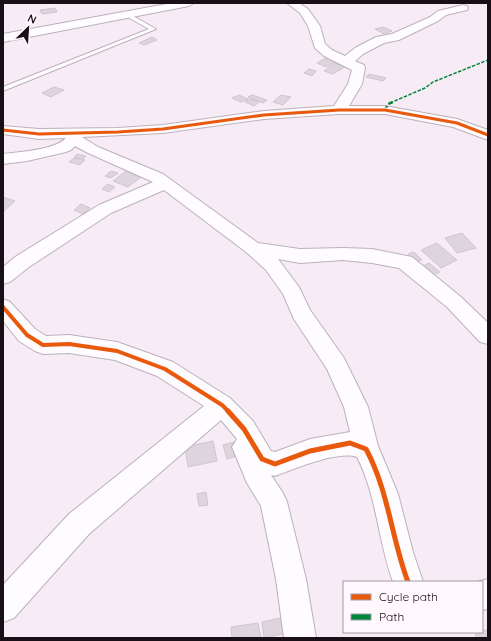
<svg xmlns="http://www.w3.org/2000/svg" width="491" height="641" font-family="Quicksand,sans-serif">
<rect width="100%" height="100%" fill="#f7ebf6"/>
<!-- building -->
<path fill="#ded4dd" stroke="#d1c6d0" d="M55,8L57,12L42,14L40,10Z
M383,27L392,31L384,34L375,29Z
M152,37L157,40L144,45L139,43Z
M326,58L335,62L326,67L317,63Z
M335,63L345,67L333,74L324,71Z
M309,69L316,71L312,76L304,73Z
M369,74L386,78L383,81L366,77Z
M54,87L64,90L51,97L42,93Z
M239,95L248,99L241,102L232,98Z
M252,95L267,100L263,103L248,97Z
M281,95L291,97L283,105L273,102Z
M250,99L259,102L254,106L245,102Z
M77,154L86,156L83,159L74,157Z
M74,158L85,160L80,165L69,162Z
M111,171L118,173L111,178L105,176Z
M126,171L141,177L128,187L113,181Z
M108,184L115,187L109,192L102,189Z
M3,197L15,201L3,212Z
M81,204L90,208L83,214L74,210Z
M462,233L476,248L457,253L445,238Z
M437,243L457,260L441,268L421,250Z
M414,252L422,260L416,262L408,254Z
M429,263L440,272L431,276L421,267Z
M213,441L217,461L188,467L185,447Z
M234,442L237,456L227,459L223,445Z
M206,492L208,505L199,506L197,494Z
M289,616L293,632L264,638L262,622Z
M258,623L261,638H232L231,627Z
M488,629V638H477L475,635Z"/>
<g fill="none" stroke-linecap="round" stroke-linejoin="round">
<defs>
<path id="lane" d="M126,12L156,29L3,91V87L149,29L124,15L123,14Z"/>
<path id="street" d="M172,3H194L189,6L3,42V34Z
M287,3H299L308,9L320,26L325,44L332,50L345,56L355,48L376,37L392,34L430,17L438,11L463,5L467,6L468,8L467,10L446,15L438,21L399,40L384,43L363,54L355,61L364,65L365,68L362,84L349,106H385L457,119L488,130V140L453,127L385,114H339L264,119L163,133L82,137L98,147L163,174L258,243L300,249L343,248L372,249L412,257L461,297L488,323V344L480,342L447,307L399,268L372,263L343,260L300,263L278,259L299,287L310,310L344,358L368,407L378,446L398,494L413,552L423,582H393C378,541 377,496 357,457C338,450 294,469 275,476L271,475L283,493L287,502L306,579L316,638H284L276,579L261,506L247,483L232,447L237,439L221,420L89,534L14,618L3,622V585L69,514L204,406L157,376L115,360L69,353L43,354L35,351L19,341L3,321V299L10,302L35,329L46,336L69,335L117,342L173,362L230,398L253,421L271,451L275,452L310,439L350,432L344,407L327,369L294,319L283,294L266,270L246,252L164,190L111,213L29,267L10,282L3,284V267L15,257L99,205L153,182L88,153L75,146L71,150L66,152L27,161L3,164V154C20,152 55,150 66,138L39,139L3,134V126L39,129L118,128L163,125L264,111L334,106L348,84L352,70L324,56L315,48L308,26L300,13Z
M488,579V609L482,610V582H477Z"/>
</defs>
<!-- lane casing -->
<use href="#lane" stroke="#bcb1ba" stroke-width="2"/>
<!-- street casing -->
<use href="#street" stroke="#bcb1ba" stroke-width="2"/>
<!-- lane -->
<use href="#lane" fill="#fefcfe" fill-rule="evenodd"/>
<!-- street -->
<use href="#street" fill="#fefcfe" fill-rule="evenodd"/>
<!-- quiet-far1 -->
<path stroke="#00873e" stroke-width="1.5" stroke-dasharray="3.5 1.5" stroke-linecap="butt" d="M390,103L425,88L433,82L488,60"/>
<!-- quiet -->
<path stroke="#00873e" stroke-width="2.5" stroke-dasharray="4.5 2.5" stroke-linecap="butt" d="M385,110L388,104L393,102"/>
<defs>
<path id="cycleway-far2" d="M3,130L39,134L118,132L163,129L264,115L339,110H385L457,123L488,135"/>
<path id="cycleway-far1" d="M3,307L27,335L43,345L69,344L117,351L165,369L222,405L229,412"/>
<path id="cycleway" d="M228,411L244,429L262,459L275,464L310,451L350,443L366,449C389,492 391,537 408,582"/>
</defs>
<!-- cycleway-far2 casing -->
<use href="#cycleway-far2" stroke="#fff9fe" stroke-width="5"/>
<!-- cycleway-far1 casing -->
<use href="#cycleway-far1" stroke="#fff9fe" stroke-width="6"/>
<!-- cycleway casing -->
<use href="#cycleway" stroke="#fff9fe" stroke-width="8"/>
<!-- cycleway-far2 -->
<use href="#cycleway-far2" stroke="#e8590c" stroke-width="3"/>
<!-- cycleway-far1 -->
<use href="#cycleway-far1" stroke="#e8590c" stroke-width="4"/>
<!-- cycleway -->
<use href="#cycleway" stroke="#e8590c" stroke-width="5"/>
</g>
<!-- border -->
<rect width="491" height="641" fill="none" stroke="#180f17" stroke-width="8"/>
<!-- legend -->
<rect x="343" y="581" width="140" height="52" fill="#fff9fe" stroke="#a39ba2"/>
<rect x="351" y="594" width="20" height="6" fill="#e8590c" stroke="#a39ba2"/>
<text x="379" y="601" font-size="12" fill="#180f17">Cycle path</text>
<rect x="351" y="614" width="20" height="6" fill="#00873e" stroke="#a39ba2"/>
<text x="379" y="621" font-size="12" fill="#180f17">Path</text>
<!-- north arrow -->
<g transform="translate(28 28) rotate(25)" stroke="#fff9fe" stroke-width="3" paint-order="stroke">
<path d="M0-3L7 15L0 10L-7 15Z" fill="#180f17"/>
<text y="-6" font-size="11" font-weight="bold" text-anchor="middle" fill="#180f17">N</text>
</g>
</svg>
